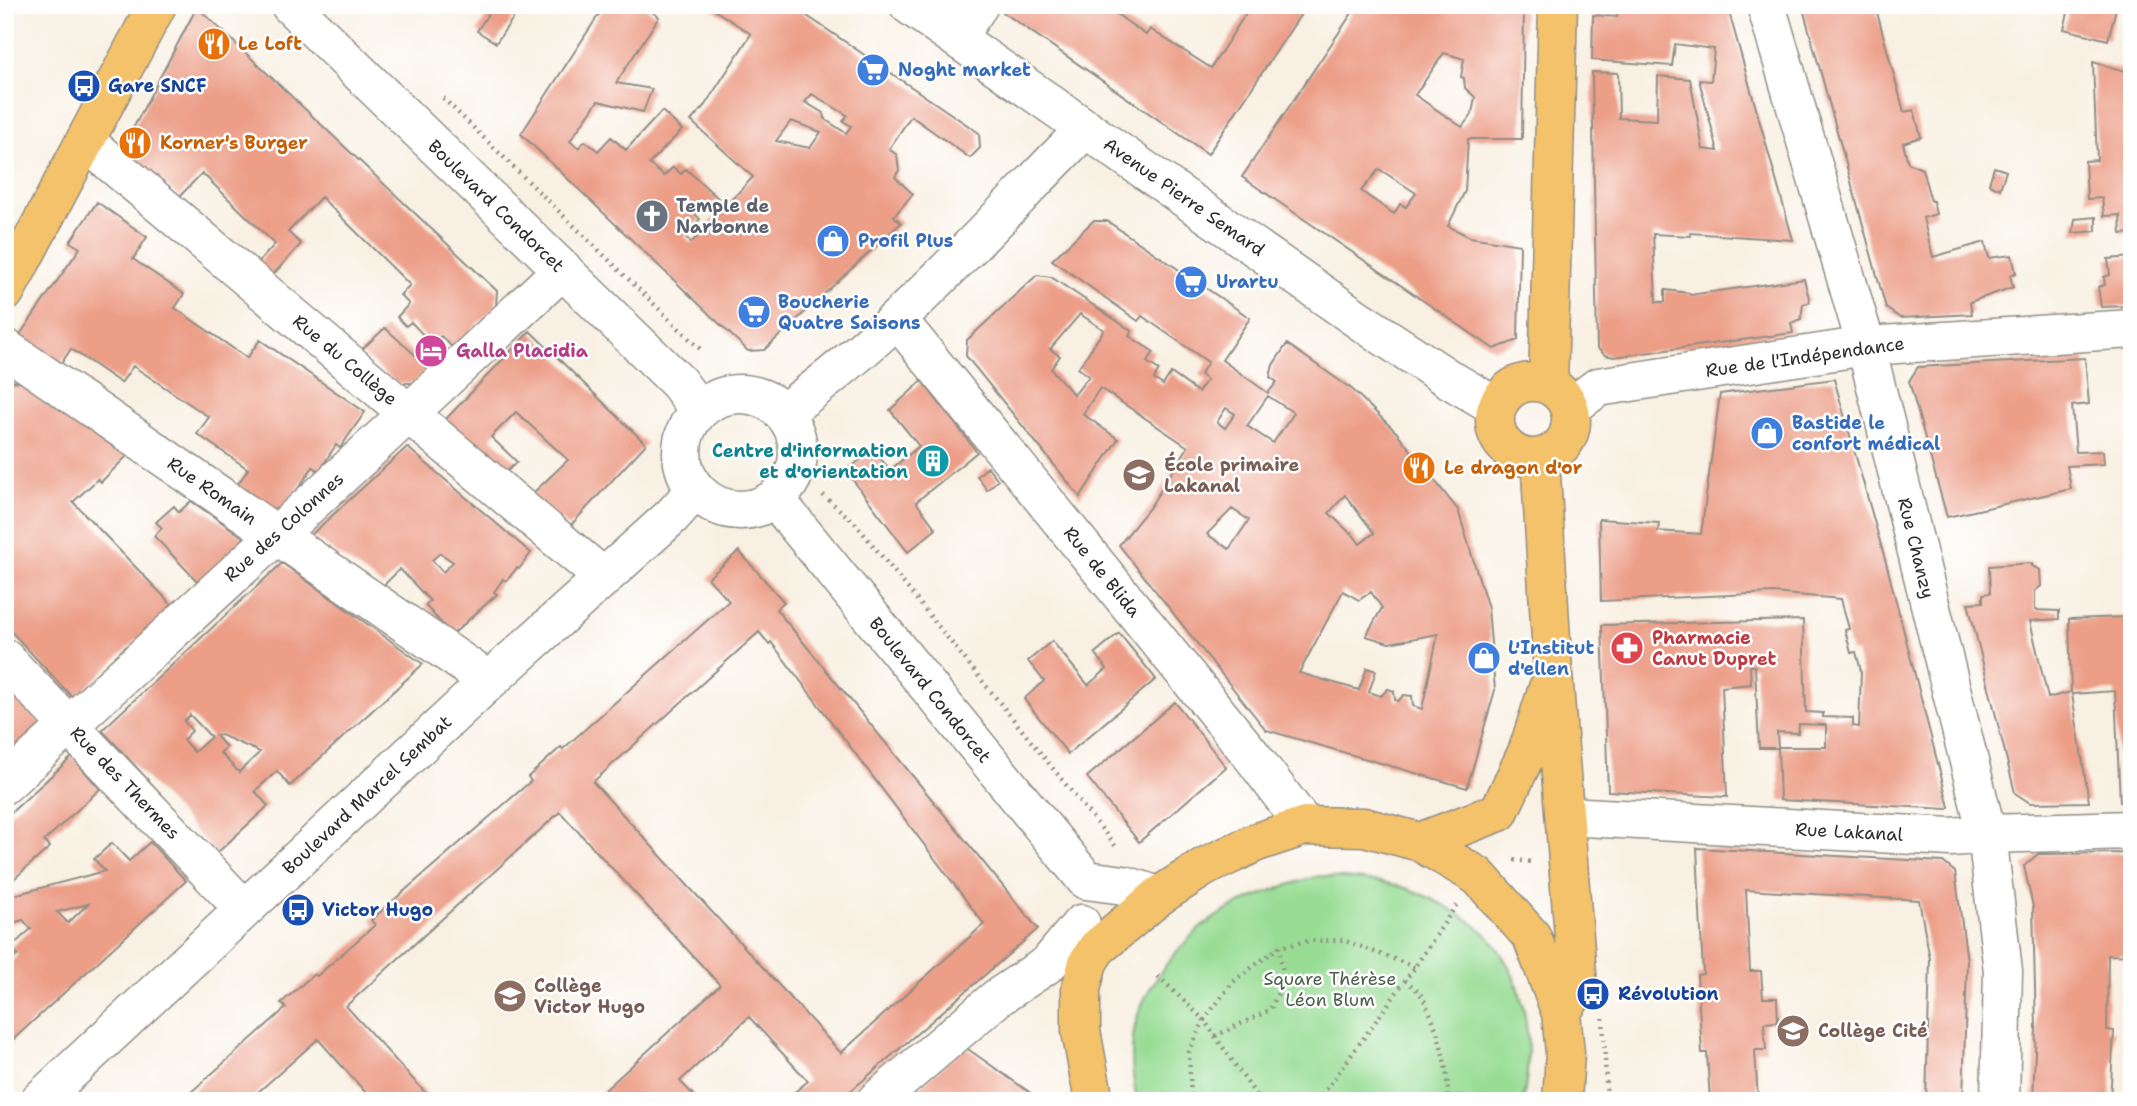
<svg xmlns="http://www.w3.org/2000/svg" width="2137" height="1106" font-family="'Shantell Sans',sans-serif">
<rect width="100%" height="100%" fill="#fff"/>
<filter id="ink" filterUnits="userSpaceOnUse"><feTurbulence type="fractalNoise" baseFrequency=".0143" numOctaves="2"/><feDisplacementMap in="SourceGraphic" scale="14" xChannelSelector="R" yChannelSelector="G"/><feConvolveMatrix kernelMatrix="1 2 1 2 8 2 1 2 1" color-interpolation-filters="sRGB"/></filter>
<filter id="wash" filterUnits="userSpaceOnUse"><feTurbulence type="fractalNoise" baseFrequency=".00686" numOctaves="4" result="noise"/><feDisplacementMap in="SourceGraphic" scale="28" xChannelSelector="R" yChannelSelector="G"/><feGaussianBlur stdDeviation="1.57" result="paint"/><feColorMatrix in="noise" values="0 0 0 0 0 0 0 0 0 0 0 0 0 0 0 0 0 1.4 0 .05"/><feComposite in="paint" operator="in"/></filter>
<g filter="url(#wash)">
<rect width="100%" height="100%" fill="#f8f0e2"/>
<!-- green -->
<path fill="#99dd95" stroke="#628460" stroke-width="2" d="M1319,876C1350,879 1385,879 1414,891C1438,901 1467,917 1487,935C1492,939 1496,946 1500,952C1529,994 1533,1051 1523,1101H1137C1132,1076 1130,1051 1135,1026C1143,988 1182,939 1214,918C1245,898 1283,886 1319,876Z"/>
<g id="blocks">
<!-- building -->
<path fill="#ec9e87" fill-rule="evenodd" d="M494,5H522L496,43L477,31Z
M605,5H642L659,17L616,83L652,89L643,112L598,101L570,141L578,148L585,141L598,151L611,137L626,150L662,111L682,130L649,164L664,176L673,167L681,174L686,169L719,199L708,210L703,206L695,214L700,219L685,236L691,243L753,177L691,121L705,105L751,34L707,5H791L979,133L980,148L970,158L911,116L889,149L897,155L899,170L895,177L913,194L894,216L901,223L764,350L748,351L521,134ZM812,94L847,115L843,121L851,126L846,133L826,120L823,113L805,102ZM791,121L821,132L810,148L776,141Z
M1003,5H1104L1146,35L1150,29L1211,68L1251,5H1307L1208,154L1000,10Z
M1340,5H1505L1524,11L1522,139H1468L1465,191L1448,226L1470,237L1520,245L1518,340L1494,349L1242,177L1352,13ZM1444,53L1464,59L1461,77L1464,78L1465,88L1475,97L1472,114L1462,127L1415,95ZM1379,169L1416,193L1406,207L1400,204L1394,214L1361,191Z
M1618,5H1727L1793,240L1690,233L1691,236L1653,234L1656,302H1665V290L1689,293L1690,295L1804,279L1810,302L1803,304L1801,319L1791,323L1793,333L1614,357L1605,355L1597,348L1592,72L1618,73L1619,118L1657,120L1658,76L1690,79L1703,149L1718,151L1699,80L1711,81L1714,49L1675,44L1672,66L1592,60L1593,15L1617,17Z
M1802,5H1875L1904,112L1914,110L1921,137L1903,143L1908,163L1922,169L1931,201H1933L1936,214L1923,218L1933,257L1985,242L1989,258L2012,255L2016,273L2010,275L2013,287L1970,302L1972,314L1900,318L1886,308Z
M2070,5H2117L2108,40L2064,29Z
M197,7L497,291L496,306L453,348L441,336L432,344L411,322L406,326L397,317L409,304L400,295L410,285L321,197L288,232L301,244L271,277L257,264L275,244L202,173L179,197L130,153L127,140Z
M2093,62L2132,73V233L2121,234L2120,215L2104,216L2102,198L2087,199L2085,161L2097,160Z
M1994,167L2006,171L2000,189L1989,184Z
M97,202L147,237L133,259L184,294L175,308L247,358L260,340L365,412L340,448L336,445L319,471L313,467L279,516L236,487L248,469L197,434L209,417L133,366L121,383L71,349L60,365L19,336L80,248L70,242Z
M2096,217V231L2073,233L2075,219Z
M1093,221H1107L1250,318L1222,360L1268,393L1277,382L1270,377L1273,365L1287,344L1353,390L1397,433L1458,510L1488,608L1495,690L1467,788L1266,730L1119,545L1150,507L1188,447L1100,388L1083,414L1118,439L1080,497L966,356L967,340L1037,275L1051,277L1132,331L1129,336L1154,352L1147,362L1159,370L1154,379L1163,385L1171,373L1198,392L1207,380L1200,375L1208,362L1142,316L1138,321L1052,260ZM1080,314L1104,330L1078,368L1089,376L1074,395L1051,369L1060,356L1050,349ZM1268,396L1294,413L1273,443L1247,426ZM1226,408L1235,414L1225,428L1217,422ZM1345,495L1374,533L1360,544L1351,532L1350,533L1329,513ZM1232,509L1249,520L1229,549L1207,534ZM1343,591L1359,600L1371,592L1382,608L1366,636L1389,643L1438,634L1422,709L1413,706L1412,696L1404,695L1398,701L1395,700L1394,691L1388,689L1381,696L1369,692L1376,671L1367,668L1359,690L1299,673Z
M2132,257V306L2101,307L2098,287L2105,285L2104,277L2110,275L2108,259Z
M385,328L430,368L415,383H397L359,352Z
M530,331L646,444L569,527L531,495L568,460L516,412L491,437L517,462L504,474L444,421Z
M2085,358L2089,404L2072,406L2076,452L2103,451L2104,464L2067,466L2071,489L1947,517L1909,381L1918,367Z
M1834,379L1888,570L1949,807L1948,809L1780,800L1778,747H1826V725L1799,724L1798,733L1777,732L1778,748H1759L1755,666H1750L1751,684L1722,687L1727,797L1608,791L1602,625L1803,620L1806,712L1823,713V717L1853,718V726L1859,727L1861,671L1856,652L1851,653L1845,630L1849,629L1841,599L1773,593L1601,601L1599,519L1659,523L1658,531L1701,534L1720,394Z
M5,381L22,382L127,456L101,482L98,479L73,502L173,606L74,699L5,625Z
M922,381L977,452L916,502L936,529L908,552L846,471L873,450L890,470L919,446L890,410Z
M407,447L531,553L519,569L517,568L506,581L503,579L494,592L497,594L452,635L425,605L430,601L400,569L383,586L311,535ZM440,553L453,562L443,572L432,560Z
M988,467L998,480L987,490L977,476Z
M191,501L246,539L199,583L154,536L162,528L156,522L174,506L179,512Z
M739,551L784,602L776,609L1038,929L839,1101H784L808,1081L749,1017L680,1081L699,1101H593L720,985L560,812L346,1006L433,1101H373L318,1039L248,1101H181L286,1008L281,1003L314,974L317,976L375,925L371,920L531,781L528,777L561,747L563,749L729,601L708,578ZM759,632L769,644L771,642L984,924L841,1053L593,782Z
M282,563L423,664L290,786L277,771L255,791L268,806L216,854L102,730ZM190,715L211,737L194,752L183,740L192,731L184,721ZM221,735L260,752L239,772L220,753L226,747L216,736Z
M2032,563V566L2040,570L2041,586L2035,591V610L2059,611V619L2030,621L2048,698L2071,692L2069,619L2127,617V610H2132V801L2120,802L2115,691L2072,694L2089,802L2030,803L2015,793L1968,603L1983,602V594L1990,593L1989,566Z
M1119,633L1156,679L1068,754L1024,699L1044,681L1028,661L1052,641L1088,685L1107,669L1095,653Z
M5,686L43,725L5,761Z
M1175,702L1226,767L1139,842L1087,777Z
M72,757L100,789L44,841L50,847L6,886L14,895L105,871L94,859L112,843L129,861L150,842L186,881L5,1047V967L18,955L11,947L31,929L23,920L5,925V818ZM88,904L68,923L57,912Z
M1697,848L1943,862L1955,872L1967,961L1963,1101H1926L1930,959L1919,900L1746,890L1750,971H1761L1763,998H1777L1778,1022L1764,1023L1766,1050H1755L1758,1101H1710L1707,1053H1702L1697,975L1703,974Z
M2132,853V956L2108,955L2107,1030L2114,1031L2110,1101H2033L2036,1028L2033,907L2024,866L2038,854Z
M965,1047L1042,1101H903Z"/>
</g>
</g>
<g filter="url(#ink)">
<use href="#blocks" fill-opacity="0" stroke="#928e86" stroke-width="2"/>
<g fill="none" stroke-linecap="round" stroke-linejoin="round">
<defs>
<path id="minor" d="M290,5L678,382L699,410
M909,5L1359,320L1449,379L1497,407
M1766,5L1866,346L1987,834L2003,971L2000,1101
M957,37L979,5
M86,142L604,578
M898,320L1253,757L1305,826
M5,348L489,681
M682 452a58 58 0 1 1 116 0a58 58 0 1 1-116 0Z
M1570,408L1598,387L1866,346L2132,329
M784,412C897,331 989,226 1086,128
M775,499L1086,880L1124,885L1159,896
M5,659L244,909
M5,784C191,613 379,443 563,269
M1566,816L1951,837L1987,834L2132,830
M39,1101L489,681L672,516L695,490
M876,1101L997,998L1048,964L1081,924"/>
<path id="major" d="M5,292L157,5
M1495 420a38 38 0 1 1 76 0a38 38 0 1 1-76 0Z
M1548,385L1558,5
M1540,457L1553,673L1578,987L1561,1013
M1420,842L1499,812L1528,750L1548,688
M1094,1101L1081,1031V989L1088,962L1097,948L1159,896L1204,867L1257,842L1305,826L1364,827L1420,842L1478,876L1532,937L1561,1013L1565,1053L1562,1101"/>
</defs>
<!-- minor casing -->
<use href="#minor" stroke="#928e86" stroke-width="41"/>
<!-- major casing -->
<use href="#major" stroke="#928e86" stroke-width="41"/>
<!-- path -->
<path stroke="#928e86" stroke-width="4.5" stroke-dasharray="2 5" stroke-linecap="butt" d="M443,98L702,351
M823,495L855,523L1117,848
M1514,860L1533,862
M1158,976L1204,1020L1189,1052L1191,1101
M1405,980C1409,984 1414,987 1418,991C1434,1010 1452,1076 1447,1101
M1603,1018L1607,1101
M1215,1036L1270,1010L1284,980L1279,947
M1260,1101L1204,1020L1233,982L1279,947L1309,941L1343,940L1415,967
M1318,1101L1415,967L1457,904"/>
<!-- minor -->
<use href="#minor" stroke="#fff" stroke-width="38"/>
<!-- major -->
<use href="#major" stroke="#f3c26a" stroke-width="38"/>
</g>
</g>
<!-- icons -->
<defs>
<symbol id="restaurant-disc" viewBox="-11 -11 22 22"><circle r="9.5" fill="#e8710a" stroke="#fff"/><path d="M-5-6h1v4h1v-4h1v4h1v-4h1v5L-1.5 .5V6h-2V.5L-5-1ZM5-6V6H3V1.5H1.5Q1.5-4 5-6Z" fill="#fff"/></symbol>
<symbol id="supermarket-disc" viewBox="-11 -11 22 22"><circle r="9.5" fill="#3f7fe0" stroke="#fff"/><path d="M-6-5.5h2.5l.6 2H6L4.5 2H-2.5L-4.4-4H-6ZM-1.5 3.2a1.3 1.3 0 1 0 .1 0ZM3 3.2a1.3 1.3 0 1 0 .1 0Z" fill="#fff"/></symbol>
<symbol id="bus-disc" viewBox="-11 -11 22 22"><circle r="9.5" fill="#1a4fb4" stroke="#fff"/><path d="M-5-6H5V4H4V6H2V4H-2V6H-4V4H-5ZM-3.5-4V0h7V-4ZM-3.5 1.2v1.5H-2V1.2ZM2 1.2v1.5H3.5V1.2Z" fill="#fff"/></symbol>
<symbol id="church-disc" viewBox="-11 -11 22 22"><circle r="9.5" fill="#6b7280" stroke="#fff"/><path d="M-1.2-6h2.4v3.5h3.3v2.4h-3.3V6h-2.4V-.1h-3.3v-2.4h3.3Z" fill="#fff"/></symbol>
<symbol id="shop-disc" viewBox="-11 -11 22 22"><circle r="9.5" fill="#3f7fe0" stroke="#fff"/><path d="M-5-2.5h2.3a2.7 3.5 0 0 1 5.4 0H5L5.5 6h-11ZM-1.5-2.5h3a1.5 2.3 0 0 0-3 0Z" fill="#fff"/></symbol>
<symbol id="hotel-disc" viewBox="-11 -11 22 22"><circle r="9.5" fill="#d1479c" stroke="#fff"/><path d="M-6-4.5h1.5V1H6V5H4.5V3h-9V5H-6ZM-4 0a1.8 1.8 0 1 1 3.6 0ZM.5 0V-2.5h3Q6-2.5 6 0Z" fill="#fff"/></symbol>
<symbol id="building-disc" viewBox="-11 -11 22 22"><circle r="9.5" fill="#0f9aa8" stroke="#fff"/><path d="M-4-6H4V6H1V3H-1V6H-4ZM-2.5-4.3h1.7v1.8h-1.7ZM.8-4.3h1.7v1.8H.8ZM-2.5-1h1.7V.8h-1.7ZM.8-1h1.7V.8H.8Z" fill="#fff"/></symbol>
<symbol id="school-disc" viewBox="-11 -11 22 22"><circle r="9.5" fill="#8d6e63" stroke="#fff"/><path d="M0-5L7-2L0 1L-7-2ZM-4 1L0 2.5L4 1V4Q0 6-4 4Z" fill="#fff"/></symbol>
<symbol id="pharmacy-disc" viewBox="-11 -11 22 22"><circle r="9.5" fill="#e0444e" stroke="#fff"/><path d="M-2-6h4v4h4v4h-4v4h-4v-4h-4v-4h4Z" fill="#fff"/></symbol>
</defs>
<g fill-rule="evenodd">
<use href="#restaurant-disc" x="195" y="25" width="38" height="38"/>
<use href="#supermarket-disc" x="854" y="51" width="38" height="38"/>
<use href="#bus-disc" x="65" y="67" width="38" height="38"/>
<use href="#restaurant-disc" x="116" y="124" width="38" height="38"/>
<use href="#church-disc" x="633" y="197" width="38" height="38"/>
<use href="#shop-disc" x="814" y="222" width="38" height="38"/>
<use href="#supermarket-disc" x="1172" y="263" width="38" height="38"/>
<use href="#supermarket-disc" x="735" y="293" width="38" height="38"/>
<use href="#hotel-disc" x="412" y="332" width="38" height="38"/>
<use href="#shop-disc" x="1748" y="414" width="38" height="38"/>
<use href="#building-disc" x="914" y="442" width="38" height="38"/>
<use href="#restaurant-disc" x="1400" y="449" width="38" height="38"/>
<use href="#school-disc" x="1120" y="456" width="38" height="38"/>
<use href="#pharmacy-disc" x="1608" y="629" width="38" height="38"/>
<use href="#shop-disc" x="1465" y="639" width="38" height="38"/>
<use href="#bus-disc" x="279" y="891" width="38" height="38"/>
<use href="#bus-disc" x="1574" y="975" width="38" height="38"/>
<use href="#school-disc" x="491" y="977" width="38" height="38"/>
<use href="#school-disc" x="1774" y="1012" width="38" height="38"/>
</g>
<g text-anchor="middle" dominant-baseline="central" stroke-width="5" stroke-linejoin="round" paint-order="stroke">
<!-- food labels -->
<g font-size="18" font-weight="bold" fill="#c56008" stroke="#fff" text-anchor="start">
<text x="238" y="44">Le Loft</text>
<text x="160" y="143">Korner's Burger</text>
<text x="1444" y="468">Le dragon d'or</text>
</g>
<!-- shop labels -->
<g font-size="18" font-weight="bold" fill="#366cbe" stroke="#fff" text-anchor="start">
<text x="898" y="70">Noght market</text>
<text x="858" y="241">Profil Plus</text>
<text x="1216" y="282">Urartu</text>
<text x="778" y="302">Boucherie<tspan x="778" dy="21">Quatre Saisons</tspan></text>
<text x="1792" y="423">Bastide le<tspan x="1792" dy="21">confort médical</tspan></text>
<text x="1508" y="648">L'Institut<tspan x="1508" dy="21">d'ellen</tspan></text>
</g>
<!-- transit labels -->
<g font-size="18" font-weight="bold" fill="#164399" stroke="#fff" text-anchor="start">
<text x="108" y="86">Gare SNCF</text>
<text x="322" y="910">Victor Hugo</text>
<text x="1618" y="994">Révolution</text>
</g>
<!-- street labels -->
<g font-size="18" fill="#2b2b2b" stroke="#fff">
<text transform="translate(1184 197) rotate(35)">Avenue Pierre Semard</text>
<text transform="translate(496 206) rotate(44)">Boulevard Condorcet</text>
<text transform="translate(1805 357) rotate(-8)">Rue de l'Indépendance</text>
<text transform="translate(345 360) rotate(40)">Rue du Collège</text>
<text transform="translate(212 491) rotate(35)">Rue Romain</text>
<text transform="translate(284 527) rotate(-42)">Rue des Colonnes</text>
<text transform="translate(1916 548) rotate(76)">Rue Chanzy</text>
<text transform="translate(1102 572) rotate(51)">Rue de Blida</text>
<text transform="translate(930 690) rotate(51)">Boulevard Condorcet</text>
<text transform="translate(125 783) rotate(46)">Rue des Thermes</text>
<text transform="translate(367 795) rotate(-43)">Boulevard Marcel Sembat</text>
<text transform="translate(1849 832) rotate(3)">Rue Lakanal</text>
</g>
<!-- worship labels -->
<g font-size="18" font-weight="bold" fill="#5b616d" stroke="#fff" text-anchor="start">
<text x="676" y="206">Temple de<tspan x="676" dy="21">Narbonne</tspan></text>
</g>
<!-- hotel labels -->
<g font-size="18" font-weight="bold" fill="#b23c85" stroke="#fff" text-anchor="start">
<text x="456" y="351">Galla Placidia</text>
</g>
<!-- culture labels -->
<g font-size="18" font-weight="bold" fill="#0d838f" stroke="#fff" text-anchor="end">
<text x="908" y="451">Centre d'information<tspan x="908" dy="21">et d'orientation</tspan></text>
</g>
<!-- education labels -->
<g font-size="18" font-weight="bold" fill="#785e54" stroke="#fff" text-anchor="start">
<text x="1164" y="465">École primaire<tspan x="1164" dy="21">Lakanal</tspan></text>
<text x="534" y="986">Collège<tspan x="534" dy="21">Victor Hugo</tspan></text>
<text x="1818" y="1031">Collège Cité</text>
</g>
<!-- health labels -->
<g font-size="18" font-weight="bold" fill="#be3a42" stroke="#fff" text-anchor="start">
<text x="1652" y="638">Pharmacie<tspan x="1652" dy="21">Canut Dupret</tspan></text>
</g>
<!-- park labels -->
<g font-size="18" fill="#4c604b" stroke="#fff">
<text x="1330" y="979">Square Thérèse<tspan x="1330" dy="21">Léon Blum</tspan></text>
</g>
</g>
<!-- margin -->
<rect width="2137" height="1106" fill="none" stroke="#fff" stroke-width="28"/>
</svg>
